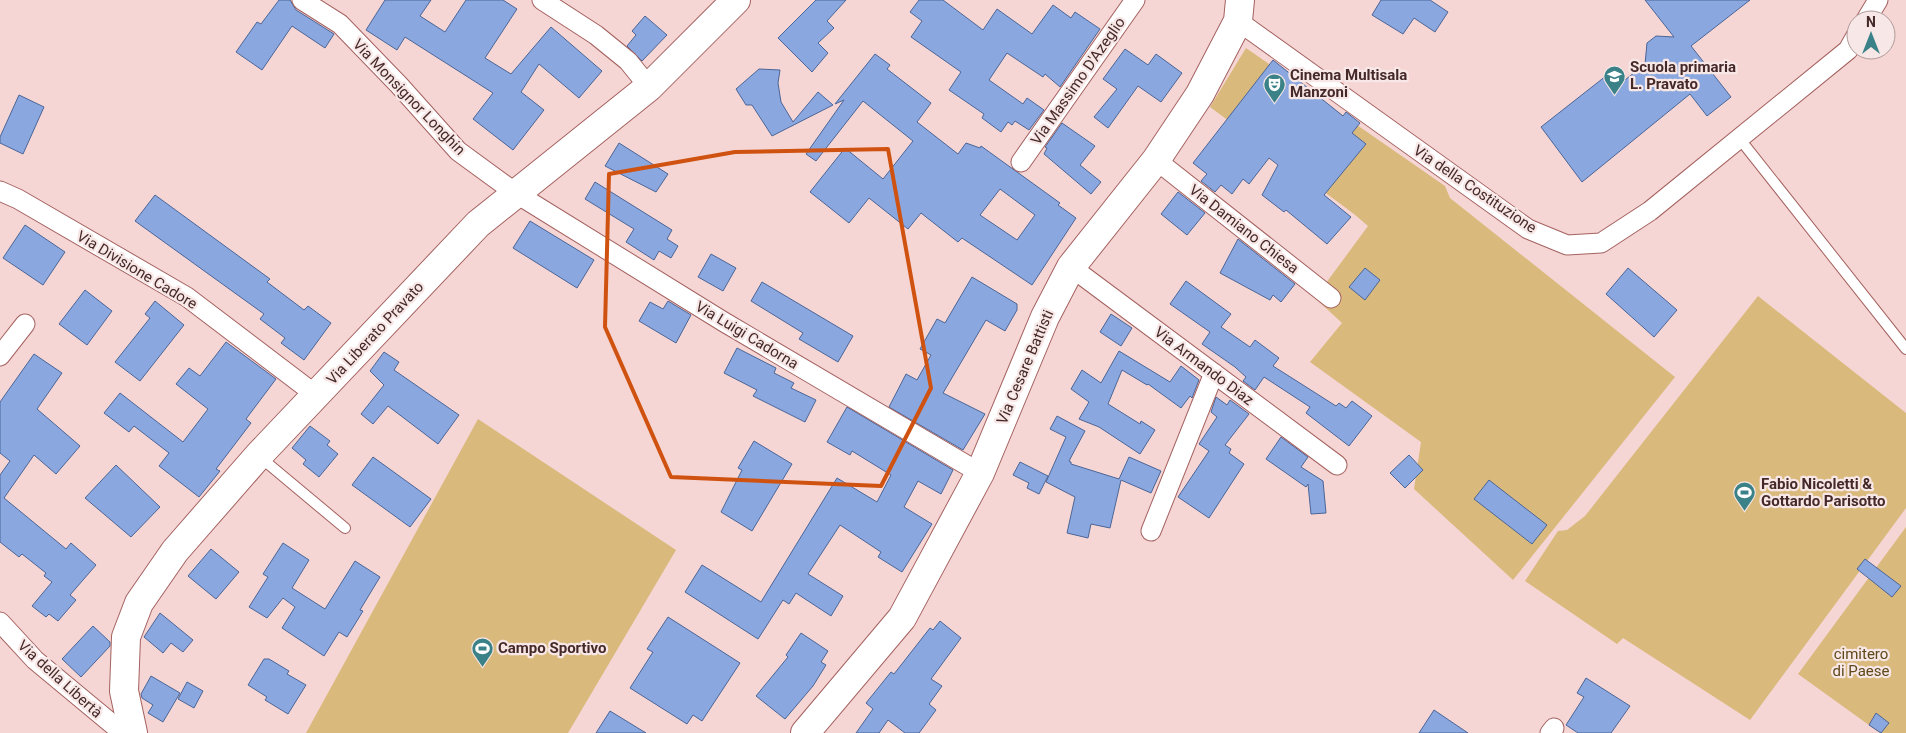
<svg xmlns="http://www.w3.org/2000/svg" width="1906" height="733" font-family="Roboto,sans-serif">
<rect width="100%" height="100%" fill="#f5d6d4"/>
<!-- green -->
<path fill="#dab97c" d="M1246,48L1445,186L1450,198L1675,377L1513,580L1414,489L1421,442L1310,362L1342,323L1315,298L1368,226L1354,214L1210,107Z
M1758,296L1906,413V508L1750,720L1623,638L1617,644L1525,581L1558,531L1567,530L1585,516Z
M478,419L676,550L568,733H306Z
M1906,527V733H1880L1798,674Z"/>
<!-- building -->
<path fill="#8aa8df" stroke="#4b6597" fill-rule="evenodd" d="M279,0H290L296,10L334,34L325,48L292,26L262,70L236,52L257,22L261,24Z
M385,0H431L420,16L445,32L466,0H503L517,9L485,58L511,74L551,27L602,71L579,98L539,64L521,92L544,110L513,150L473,119L493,93L405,37L397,50L366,30Z
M816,0H846L827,21L834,28L818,43L828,53L812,72L778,38Z
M919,0H943L983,30L997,9L1032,34L1053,5L1071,18L1075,12L1100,29L1060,87L1045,74L1043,77L1007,53L989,80L1023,104L1027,98L1044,110L1029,130L1015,121L1012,125L1008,122L1001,132L982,118L984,114L949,90L961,72L911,37L922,21L910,12Z
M1381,0H1430L1448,12L1435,32L1414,18L1403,34L1372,15Z
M1645,0H1750L1691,46L1731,97L1707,116L1690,94L1582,182L1541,127L1611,72L1620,84L1645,64L1647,43L1656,36L1674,37Z
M645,16L667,35L642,61L627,46L636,35L632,31Z
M1125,49L1148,65L1156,54L1182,73L1161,102L1138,86L1108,128L1094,117L1117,89L1103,79Z
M875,54L890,65L887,69L931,103L917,122L958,154L966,143L980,148L981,146L1060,203L1058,205L1076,218L1032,285L962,238L958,242L921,213L908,229L869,198L849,223L810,192L845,148L883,179L913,141L863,101L816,161L806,154L844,100L835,104ZM1000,189L1035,215L1017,240L980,215Z
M1273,60L1343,116L1346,112L1360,123L1352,133L1366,144L1324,195L1351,217L1327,244L1286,210L1284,212L1262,195L1278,165L1269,158L1249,184L1243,179L1232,194L1221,185L1215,192L1201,181L1207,174L1193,163Z
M759,69L780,70L778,83L781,102L793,122L818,92L833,105L772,136L752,105H746L736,89Z
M19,95L44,107L23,154L0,143V137Z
M1062,123L1095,146L1080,165L1101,182L1091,194L1044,154L1047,148L1045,147Z
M619,143L668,174L656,192L605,166Z
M595,182L672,230L667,239L678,246L671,258L659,251L654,260L626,242L634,229L585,199Z
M1178,192L1205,213L1187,235L1161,214Z
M155,195L270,279L267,282L304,310L308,306L331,323L304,360L281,343L285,338L260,319L264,314L135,221Z
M530,221L594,260L577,288L513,248Z
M25,225L65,252L43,285L3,258Z
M1238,239L1295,284L1281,302L1273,295L1270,300L1220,273Z
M711,254L736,268L723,291L698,277Z
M1365,268L1380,280L1365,300L1349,287Z
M1628,268L1677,310L1654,337L1606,294Z
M972,277L1017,304V310L1005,331L986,320L943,393L985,414L963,450L889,407L906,374L917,380L931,355L920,349L937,319L945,323Z
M1186,281L1231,314L1221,327L1250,347L1255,340L1279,358L1273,366L1336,406L1339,403L1346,408L1352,401L1372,416L1349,446L1306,413L1310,407L1264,377L1255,390L1243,381L1246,377L1235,367L1202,344L1210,332L1170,304Z
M762,282L853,336L838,362L799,339L803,333L751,301Z
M85,290L112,311L87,345L59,324Z
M155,301L184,325L140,381L115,362L150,318L145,314Z
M668,301L691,315L676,343L639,321L650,302L663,309Z
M1111,314L1132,328L1121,346L1100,332Z
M226,342L276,379L246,419L251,423L216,469L220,471L199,497L159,466L169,453L134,426L129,432L104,413L120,393L183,442L208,409L176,384L189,368L200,376Z
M737,348L776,368L774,373L794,383L791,388L816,400L805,422L753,396L757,390L724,373Z
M1119,351L1170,382L1181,366L1199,380L1192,398L1190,396L1181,408L1148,384L1147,385L1122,370L1108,404L1140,424L1141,421L1155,430L1140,454L1099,427L1079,419L1089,402L1071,389L1082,370L1101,383Z
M384,352L399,362L394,370L459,415L438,444L388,406L373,424L361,414L384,385L370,371Z
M34,354L62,373L37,409L80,446L56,474L34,455L4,498L66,549L71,543L96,565L70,595L76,600L58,621L49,614L46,617L32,606L52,582L44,576L46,573L22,554L19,557L0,542V475L10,461L0,453V402Z
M1216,397L1227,405L1230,400L1249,414L1225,445L1231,449L1229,453L1244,464L1209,518L1178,497L1209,451L1199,444L1217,417L1211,412Z
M847,407L953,470L941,494L918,481L904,507L932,524L902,572L878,557L881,552L840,525L808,574L843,596L831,616L796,593L789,604L783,600L758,639L685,592L702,565L761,602L837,478L877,502L891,475L852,451L850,455L827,442Z
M1057,416L1085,431L1069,461L1071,462V464L1119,479L1129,457L1161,471L1151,493L1121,480L1110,528L1091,524L1088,538L1067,533L1075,497L1046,482L1066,437L1050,429Z
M310,426L330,441L327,445L338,454L319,477L303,464L306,460L292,448Z
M1281,437L1308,457L1301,467L1323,481L1326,513L1311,514L1308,484L1306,487L1266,459Z
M754,441L792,464L752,531L721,512L742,470L738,468Z
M1409,455L1423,470L1405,488L1390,473Z
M373,457L431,499L410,527L352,485Z
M1020,462L1048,476L1039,494L1027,488L1029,483L1013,475Z
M116,465L160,507L131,537L85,498Z
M1489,480L1547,525L1532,544L1474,499Z
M283,543L309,560L292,588L325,609L355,561L380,577L360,610L363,611L347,637L339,632L324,656L282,628L295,607L283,598L267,618L249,607L268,577L263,574Z
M211,549L239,572L216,599L188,576Z
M1865,559L1901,586L1892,597L1857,569Z
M160,613L193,640L183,652L171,643L163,653L144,637Z
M668,617L740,663L702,721L693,715L687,724L630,688L653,652L647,649Z
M940,621L961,638L931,679L942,686L929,704L936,710L919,733H905L888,720L879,733H856L873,709L866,703L891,672L894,674L930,628L933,630Z
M93,626L110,642V646L81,677L62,659Z
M801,633L828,651L821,662L826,665L813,686L785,719L756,696L788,657L786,655Z
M264,659H269L289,671L287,674L306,685L288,714L265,700L267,697L248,685Z
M151,676L180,693L163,722L148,713L153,705L142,698L141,694Z
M1586,678L1630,706L1611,733H1578L1566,725L1584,697L1577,693Z
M187,682L203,691L194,708L178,699Z
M1434,710L1468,733H1419Z
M610,711L646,733H596Z
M1876,713L1889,723L1881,733L1869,725Z"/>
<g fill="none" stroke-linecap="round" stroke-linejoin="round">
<defs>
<path id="lane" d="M1739,138L1906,349
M260,457L345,528"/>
<path id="street" d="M302,0L340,24L399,85L458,151L517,194L724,322L980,473
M542,0L596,35L628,61L649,87
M1866,20L1878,0
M1238,21L1528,229L1567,245L1601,243L1650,211L1848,50L1856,36
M1156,160L1331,298
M1021,162L1135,0
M0,191L18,199L187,297L316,395
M1071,267L1337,465
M0,356L25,324
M1151,531L1214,373
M0,622L35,660L123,733
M1550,733L1554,728"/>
<path id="secondary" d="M133,733L124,691L126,637L139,603L175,551L258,456L478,224L649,87L736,0
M805,733L902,618L980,473L1045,317L1071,267L1156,160L1200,94L1238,21L1240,0"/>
</defs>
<!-- lane casing -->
<use href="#lane" stroke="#a46260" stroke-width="12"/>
<!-- street casing -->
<use href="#street" stroke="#a46260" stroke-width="21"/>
<!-- secondary casing -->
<use href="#secondary" stroke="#a46260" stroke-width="30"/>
<!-- lane -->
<use href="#lane" stroke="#fff" stroke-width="10"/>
<!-- street -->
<use href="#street" stroke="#fff" stroke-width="19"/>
<!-- secondary -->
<use href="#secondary" stroke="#fff" stroke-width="28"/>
</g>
<!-- marked area -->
<path fill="none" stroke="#d05210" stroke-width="4" stroke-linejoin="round" d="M888,149L931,388L881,486L671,477L605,327L609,174L735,152Z"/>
<!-- icons -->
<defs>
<symbol id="school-pin" viewBox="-11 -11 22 30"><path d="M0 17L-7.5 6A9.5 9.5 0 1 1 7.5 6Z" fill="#3a8288" stroke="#f7e7e6"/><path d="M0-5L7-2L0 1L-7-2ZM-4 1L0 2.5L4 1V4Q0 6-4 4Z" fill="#fff"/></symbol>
<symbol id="theatre-pin" viewBox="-11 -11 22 30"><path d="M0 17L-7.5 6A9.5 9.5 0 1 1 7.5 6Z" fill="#3a8288" stroke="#f7e7e6"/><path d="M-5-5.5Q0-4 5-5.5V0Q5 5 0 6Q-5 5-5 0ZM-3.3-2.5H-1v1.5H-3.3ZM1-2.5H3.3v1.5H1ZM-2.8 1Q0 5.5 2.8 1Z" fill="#fff"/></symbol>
<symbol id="stadium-pin" viewBox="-11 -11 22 30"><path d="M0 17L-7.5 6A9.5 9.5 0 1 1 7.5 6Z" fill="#3a8288" stroke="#f7e7e6"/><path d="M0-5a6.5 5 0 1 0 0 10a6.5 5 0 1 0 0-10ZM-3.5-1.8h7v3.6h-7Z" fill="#fff"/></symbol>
</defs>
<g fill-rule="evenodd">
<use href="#school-pin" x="1602" y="64" width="25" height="34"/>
<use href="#theatre-pin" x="1262" y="72" width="25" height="34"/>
<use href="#stadium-pin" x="1732" y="480" width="25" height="34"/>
<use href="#stadium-pin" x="470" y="636" width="25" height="34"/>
</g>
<g text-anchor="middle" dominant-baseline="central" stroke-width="4.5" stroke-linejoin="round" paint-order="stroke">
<!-- poi labels -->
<g font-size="15" font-weight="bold" fill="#452928" stroke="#f7e7e6" text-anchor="start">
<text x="1630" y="67">Scuola primaria<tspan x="1630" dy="17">L. Pravato</tspan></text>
<text x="1290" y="75">Cinema Multisala<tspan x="1290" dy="17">Manzoni</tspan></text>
<text x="1761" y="484">Fabio Nicoletti &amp;<tspan x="1761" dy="17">Gottardo Parisotto</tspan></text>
<text x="498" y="648">Campo Sportivo</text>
</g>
<!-- street labels -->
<g font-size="15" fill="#452928" stroke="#f7e7e6">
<text transform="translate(1078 81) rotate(-55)">Via Massimo D'Azeglio</text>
<text transform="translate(409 97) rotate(46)">Via Monsignor Longhin</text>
<text transform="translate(1475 189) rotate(34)">Via della Costituzione</text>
<text transform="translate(1244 229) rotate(38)">Via Damiano Chiesa</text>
<text transform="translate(137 270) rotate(31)">Via Divisione Cadore</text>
<text transform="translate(375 333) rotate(-47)">Via Liberato Pravato</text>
<text transform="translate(747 335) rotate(31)">Via Luigi Cadorna</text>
<text transform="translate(1204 366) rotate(37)">Via Armando Diaz</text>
<text transform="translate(1025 367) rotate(-67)">Via Cesare Battisti</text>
<text transform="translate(60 679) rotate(42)">Via della Libertà</text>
</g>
<!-- park labels -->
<g font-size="15" fill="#5f4819" stroke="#f7e7e6">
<text x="1861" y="654">cimitero<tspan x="1861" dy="17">di Paese</tspan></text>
</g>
</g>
<!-- north arrow -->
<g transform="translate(1871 35)"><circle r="24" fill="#f7e7e6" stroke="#b09b9a"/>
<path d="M0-4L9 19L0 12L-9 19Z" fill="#3a8288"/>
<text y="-8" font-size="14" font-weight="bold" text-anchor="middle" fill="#452928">N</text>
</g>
</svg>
